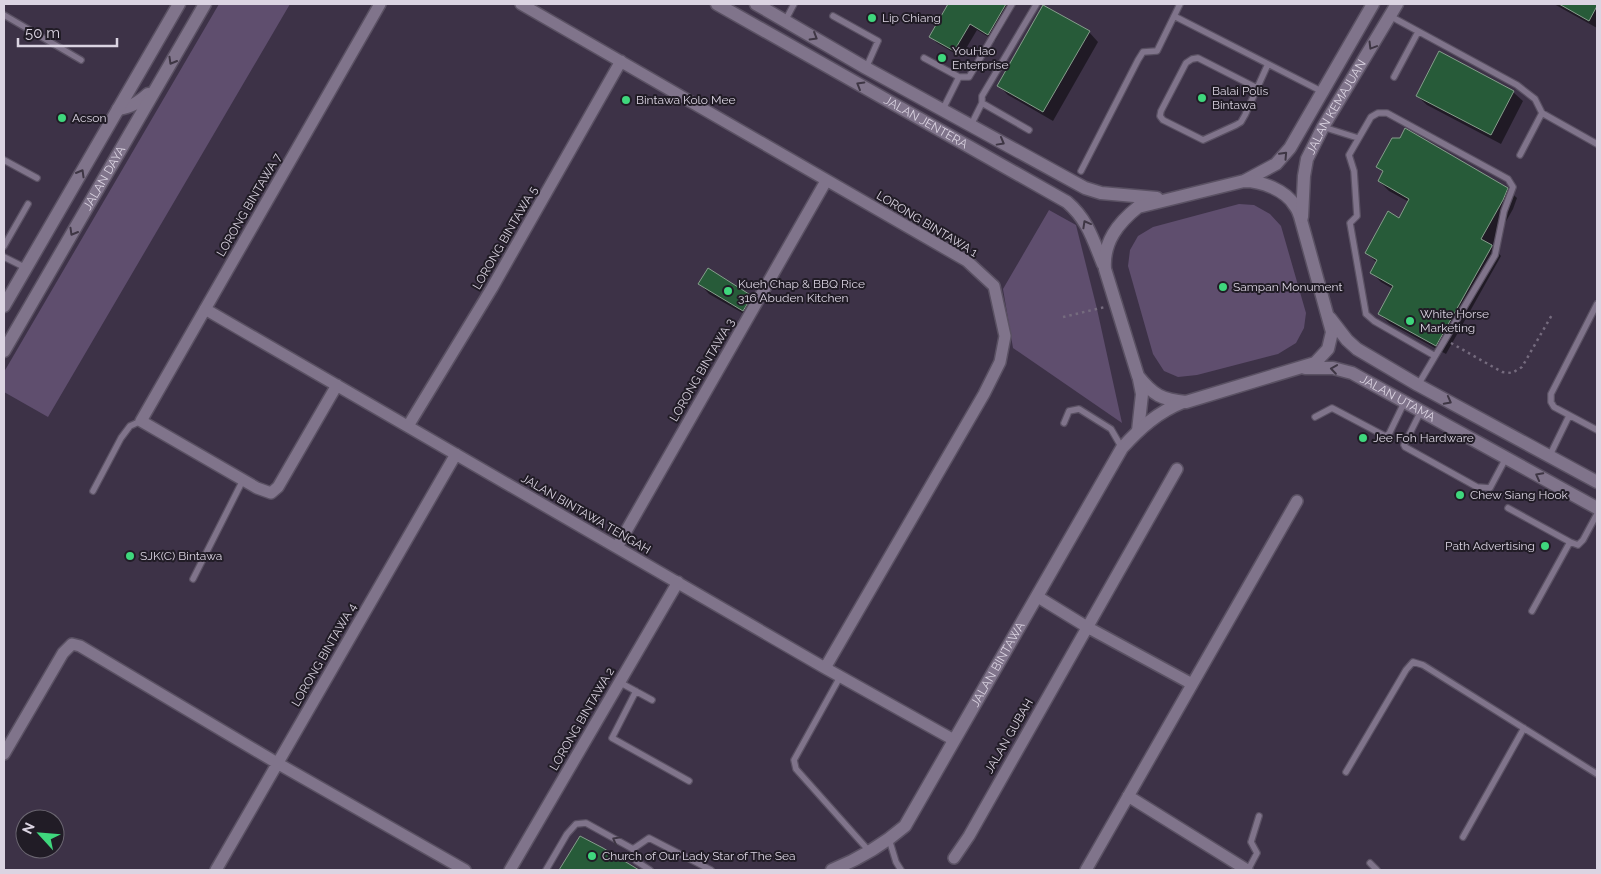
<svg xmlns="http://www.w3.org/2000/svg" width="1601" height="874" font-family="Raleway,sans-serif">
<rect width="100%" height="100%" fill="#3d3247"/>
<!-- green -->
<path fill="#5f4e6e" d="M219,4H290L48,417L4,392V372Z
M1239,204L1254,205L1270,214L1281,226L1306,313L1304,328L1296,343L1278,354L1197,375L1178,377L1164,371L1153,354L1128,266L1130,250L1138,236L1153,227Z
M1049,210L1076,225L1097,309L1122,423L1013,348L1003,289Z"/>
<!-- shadow -->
<path fill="#0007" d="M949,4H1016L995,41L977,30L961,57L937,43L930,36Z
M1554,4H1597V28Z
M1089,32L1098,42L1053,121L1008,95L999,86Z
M1513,92L1523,101L1501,144L1427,105L1417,96Z
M1377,167L1507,189L1517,198L1513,209L1492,246L1501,256L1446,354L1389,323L1379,314L1393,289L1381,282L1372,273L1377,263L1367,253L1400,219L1409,202L1389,191L1379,181L1384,173Z
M700,284L751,297L761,306L753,319L709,294Z
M580,838L631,867L630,870H561Z"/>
<!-- building -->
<path fill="#275b39" stroke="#869e8c" d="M948,4H1006L988,35L970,24L954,51L929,37Z
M1559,4H1597V6L1589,21Z
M1043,5L1090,31L1043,112L997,86Z
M1439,51L1514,91L1491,135L1416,96Z
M1405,128L1508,188L1503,200L1481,239L1492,245V246L1436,346L1378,314L1393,286L1370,273L1377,260L1365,253L1388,211L1399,218L1409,199L1378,181L1383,171L1376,167L1392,138H1400Z
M708,268L752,296L743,311L698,284Z
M580,836L603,848L639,870H559Z"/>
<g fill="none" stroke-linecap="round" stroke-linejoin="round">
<defs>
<path id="lane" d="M4,15L81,60
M833,16L878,41L866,68
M1174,16L1323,92
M1390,16L1517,85L1535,99L1542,113L1597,144
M785,21L794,4
M924,58L959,77H969L1012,4
M1394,77L1418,32
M1257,88L1198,58L1192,59L1186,63L1161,111L1160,116L1163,120L1203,140L1236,125L1241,122L1245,115L1268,64
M982,103L1029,130
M943,109L959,77
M971,125L982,103V96L1036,5
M1323,127L1358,138
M1520,155L1542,113
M4,160L37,178
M1081,171L1138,60L1143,52L1157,51L1180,4
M4,246L28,204
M4,257L26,268
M1597,304L1551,394V402L1554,407L1597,430
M1418,385L1495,255L1504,211L1513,187L1508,179L1387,113H1378L1371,117L1349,155L1354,171L1357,216L1350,223L1366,314L1374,321L1435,356
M1421,411L1404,445L1405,447L1477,487L1490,488L1506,458
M1315,417L1332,408L1385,436L1389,434L1404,403
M1064,423L1069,411L1079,409L1111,429L1122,448
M1550,455L1569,416
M93,491L121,438L130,426L141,421
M1508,508L1570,542L1578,545L1583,540L1597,514
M193,579L243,480
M1532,611L1570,542
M840,677L794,760L796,769L870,852
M619,682L652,700
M636,691L612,738L689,781
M1346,772L1406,670L1413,662L1423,665L1597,774
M1463,837L1524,728
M889,839L896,862L901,870
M633,849L649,838L711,870
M1370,863L1377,870
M546,870L567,834L576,824L586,823L633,849L636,861L650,870
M1248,870L1257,853L1251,842L1259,816"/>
<path id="street" d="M521,4L967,261L994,286L1005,336L1000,362L984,394L825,668
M205,309L825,668L954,740
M337,385L278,487L271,493L257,488L141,421L380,4
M408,426L492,288L621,61
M617,547L826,181
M1038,597L1087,627L1192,684
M4,754L63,653L72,644L80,646L277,763L465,870
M1128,796L1247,870
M954,858L969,836L1177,469
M216,870L456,454
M510,870L678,582
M1086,870L1297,501"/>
<g id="secondary">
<path id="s1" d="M717,4L1067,202C1088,220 1093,240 1103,264"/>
<path d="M756,4L866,68L1085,188L1101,193L1157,198"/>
<path d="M118,109C131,107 138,103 148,94"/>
<path d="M1246,180L1276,164L1290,148L1373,4"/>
<path d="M1244,181C1261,181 1286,190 1295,206C1298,210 1300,216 1301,220L1332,332L1328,349L1315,363L1186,402C1162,400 1153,395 1138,376L1105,269C1103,242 1118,223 1138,207Z"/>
<path id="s2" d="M1302,217L1304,176L1307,159L1323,127L1397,4"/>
<path d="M4,306L179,4"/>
<path d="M1330,318L1347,340L1357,349L1418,385L1597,482"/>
<path id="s3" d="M4,351L205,4"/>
<path id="s4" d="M1305,368H1333L1352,373L1597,508"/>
<path d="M1138,431L1142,394L1139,379"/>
<path id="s5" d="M832,870C859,859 883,845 905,826L1122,448C1140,428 1158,412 1183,402"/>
</g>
</defs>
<!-- lane casing -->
<use href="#lane" stroke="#5a5163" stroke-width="8"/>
<!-- street casing -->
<use href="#street" stroke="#5a5163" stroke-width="14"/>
<!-- secondary casing -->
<use href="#secondary" stroke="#5a5163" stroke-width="15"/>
<!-- path -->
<path stroke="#756b7e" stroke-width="2.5" stroke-dasharray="2.5 4" stroke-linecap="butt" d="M1063,317L1105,307
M1451,343L1502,372L1512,373L1522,367L1553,313"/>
<!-- lane -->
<use href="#lane" stroke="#80748b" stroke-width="5.5"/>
<!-- street -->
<use href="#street" stroke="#80748b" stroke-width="11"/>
<!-- secondary -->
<use href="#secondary" stroke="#80748b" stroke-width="12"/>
</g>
<!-- one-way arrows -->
<defs><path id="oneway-chevron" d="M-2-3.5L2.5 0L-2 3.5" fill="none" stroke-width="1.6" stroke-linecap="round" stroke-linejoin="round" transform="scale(1.25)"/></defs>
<g stroke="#3e3644">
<use href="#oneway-chevron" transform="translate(814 37) rotate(31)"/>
<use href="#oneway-chevron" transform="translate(1372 46) rotate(121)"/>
<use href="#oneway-chevron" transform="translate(172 61) rotate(120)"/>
<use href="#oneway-chevron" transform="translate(860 85) rotate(-150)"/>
<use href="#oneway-chevron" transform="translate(1001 142) rotate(29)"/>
<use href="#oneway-chevron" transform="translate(1284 155) rotate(-47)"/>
<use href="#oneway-chevron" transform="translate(81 173) rotate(-60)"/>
<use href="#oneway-chevron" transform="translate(1086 224) rotate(-119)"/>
<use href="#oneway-chevron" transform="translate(73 232) rotate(120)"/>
<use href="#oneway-chevron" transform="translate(1334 369) rotate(-172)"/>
<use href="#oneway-chevron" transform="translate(1448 401) rotate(28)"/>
<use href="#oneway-chevron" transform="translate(1539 476) rotate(-152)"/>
<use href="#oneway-chevron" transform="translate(616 840) rotate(-151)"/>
</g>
<!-- markers -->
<g fill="#3fd77d" stroke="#211c26" stroke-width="2">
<circle cx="872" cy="18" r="5"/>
<circle cx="942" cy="58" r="5"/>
<circle cx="1202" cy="98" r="5"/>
<circle cx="626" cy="100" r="5"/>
<circle cx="62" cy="118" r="5"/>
<circle cx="1223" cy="287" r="5"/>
<circle cx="728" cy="291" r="5"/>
<circle cx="1410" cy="321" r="5"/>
<circle cx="1363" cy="438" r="5"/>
<circle cx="1460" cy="495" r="5"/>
<circle cx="1545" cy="546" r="5"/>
<circle cx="130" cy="556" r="5"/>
<circle cx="592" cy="856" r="5"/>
</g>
<g text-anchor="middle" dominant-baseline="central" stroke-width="4" stroke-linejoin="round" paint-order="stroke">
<!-- poi labels -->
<g font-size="12" fill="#dbd4e2" stroke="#211c26" text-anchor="start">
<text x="882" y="18">Lip Chiang</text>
<text x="952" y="51">YouHao<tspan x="952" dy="14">Enterprise</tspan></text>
<text x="1212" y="91">Balai Polis<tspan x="1212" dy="14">Bintawa</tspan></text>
<text x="636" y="100">Bintawa Kolo Mee</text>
<text x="72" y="118">Acson</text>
<text x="738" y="284">Kueh Chap &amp; BBQ Rice<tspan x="738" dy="14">316 Abuden Kitchen</tspan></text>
<text x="1233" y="287">Sampan Monument</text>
<text x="1420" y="314">White Horse<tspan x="1420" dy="14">Marketing</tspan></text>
<text x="1373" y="438">Jee Foh Hardware</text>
<text x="1470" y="495">Chew Siang Hook</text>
<text x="1535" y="546" text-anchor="end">Path Advertising</text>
<text x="140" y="556">SJK(C) Bintawa</text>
<text x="602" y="856">Church of Our Lady Star of The Sea</text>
</g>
<!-- street labels -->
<g font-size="12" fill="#dbd4e2" stroke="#211c26">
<text stroke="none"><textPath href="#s2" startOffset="118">JALAN KEMAJUAN</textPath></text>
<text stroke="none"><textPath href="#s1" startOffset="240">JALAN JENTERA</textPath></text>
<text stroke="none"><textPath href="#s3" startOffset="200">JALAN DAYA</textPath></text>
<text transform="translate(249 205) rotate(-60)">LORONG BINTAWA 7</text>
<text transform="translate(927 224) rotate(31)">LORONG BINTAWA 1</text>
<text transform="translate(505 238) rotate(-60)">LORONG BINTAWA 5</text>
<text transform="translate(702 370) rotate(-60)">LORONG BINTAWA 3</text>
<text stroke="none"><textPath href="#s4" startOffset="100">JALAN UTAMA</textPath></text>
<text transform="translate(586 514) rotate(30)">JALAN BINTAWA TENGAH</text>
<text transform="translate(324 655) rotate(-60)">LORONG BINTAWA 4</text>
<text stroke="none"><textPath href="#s5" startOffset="272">JALAN BINTAWA</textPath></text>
<text transform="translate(582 719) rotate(-60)">LORONG BINTAWA 2</text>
<text transform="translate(1009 736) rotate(-60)">JALAN GUBAH</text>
</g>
</g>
<!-- border -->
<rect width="1601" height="874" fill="none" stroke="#dbd4e2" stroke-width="10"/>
<!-- north arrow -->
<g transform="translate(40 834) rotate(296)"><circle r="24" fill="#211c26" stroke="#6b6671"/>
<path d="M0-4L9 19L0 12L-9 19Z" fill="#3fd77d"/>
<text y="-8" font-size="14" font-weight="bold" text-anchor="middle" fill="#dbd4e2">N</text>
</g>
<!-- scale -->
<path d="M18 38v8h99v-8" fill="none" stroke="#dbd4e2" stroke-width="2.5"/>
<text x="25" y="38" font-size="15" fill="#dbd4e2" stroke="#211c26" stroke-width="4" paint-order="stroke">50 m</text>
</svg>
